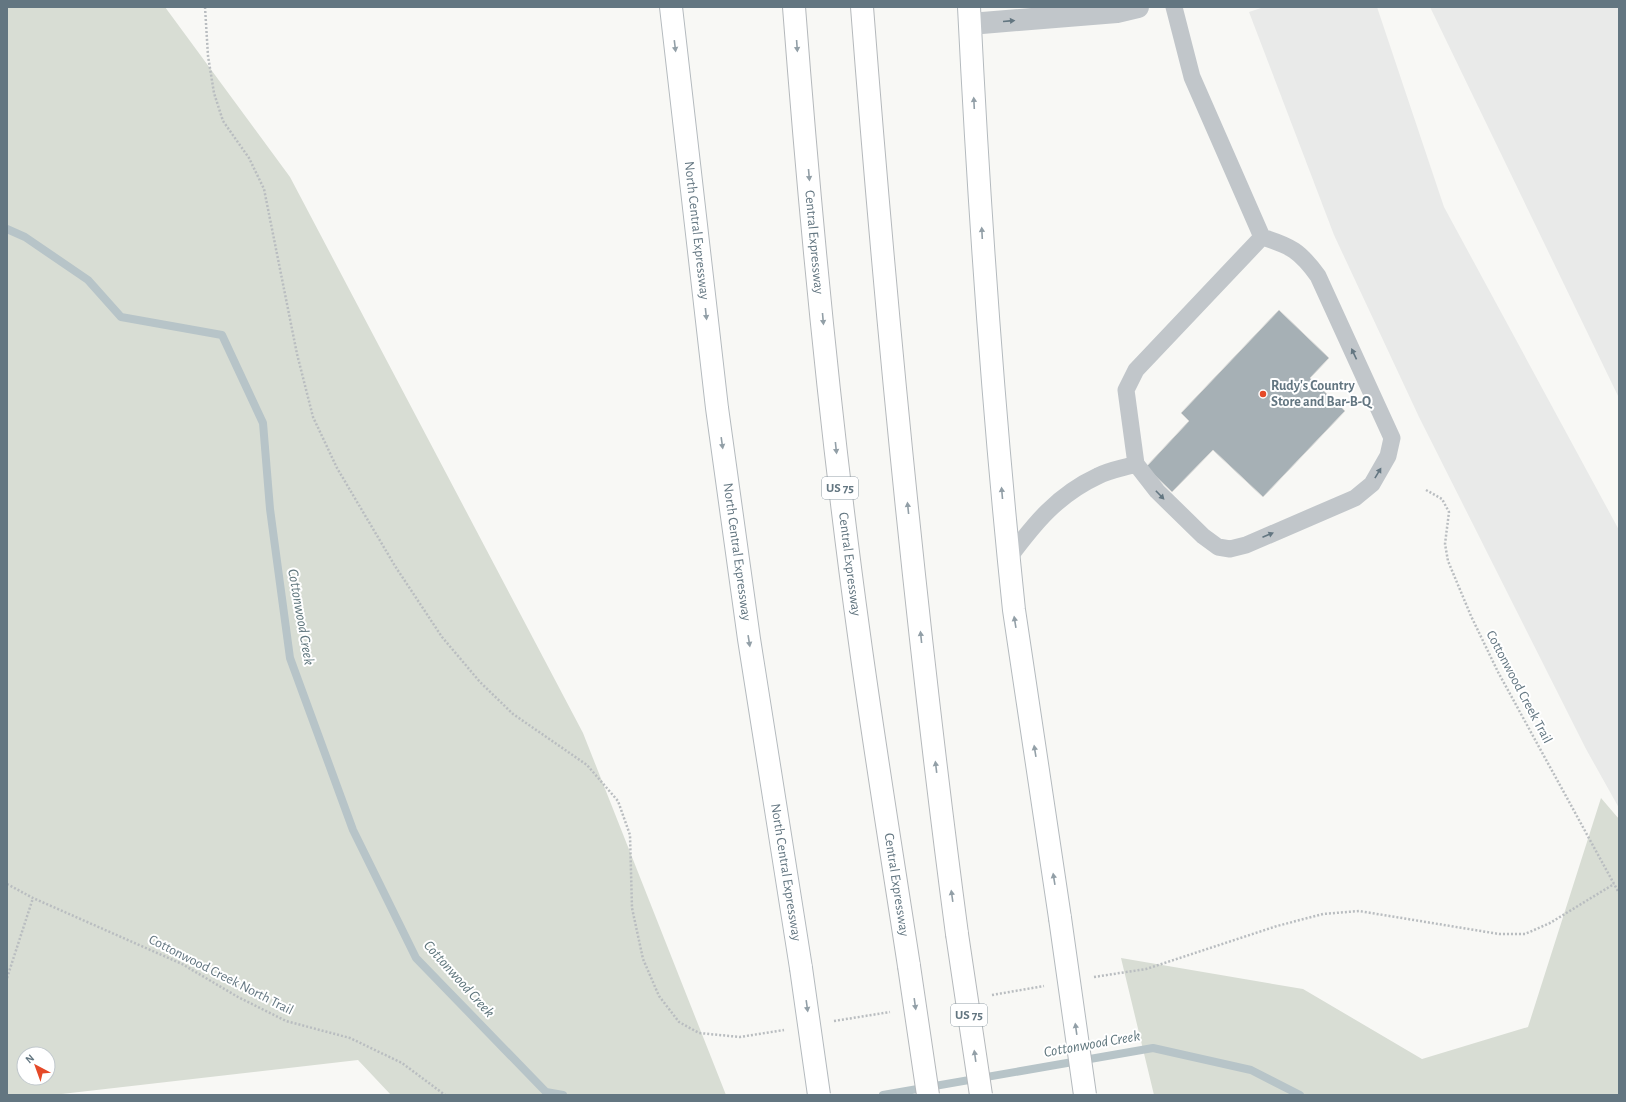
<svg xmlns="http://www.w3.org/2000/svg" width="1626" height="1102" font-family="'Alegreya Sans',sans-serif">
<rect width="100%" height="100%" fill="#f8f8f5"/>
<!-- built -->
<path fill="#e9eae9" d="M1264,7H1377L1444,207L1619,530V808L1586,749L1419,417L1334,235L1249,12Z
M1430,7H1619V398Z"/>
<!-- green -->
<path fill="#d8ddd4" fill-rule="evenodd" d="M7,7H165L290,177L583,733L726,1095H391L358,1060L53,1095H7ZM24,1054H48V1078H24Z
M1601,798L1619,819V1095H1154L1121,958L1303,989L1422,1059L1528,1027Z"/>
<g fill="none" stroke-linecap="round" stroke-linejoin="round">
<!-- stream -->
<path stroke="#b7c4c8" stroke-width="8" d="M7,229L25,237L88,280L121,317L222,335L263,423L270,509L290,658L353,830L416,958L546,1092L563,1095
M883,1095L1153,1048L1251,1070L1300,1095"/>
</g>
<!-- building -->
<path fill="#a6b0b5" stroke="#dadad8" d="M1279,310L1329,358L1310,378L1345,411L1263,497L1213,450L1172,492L1146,467L1189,421L1181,413Z"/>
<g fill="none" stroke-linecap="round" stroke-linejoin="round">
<defs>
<g id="secondary">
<path id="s1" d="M671,7L717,408L749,639L801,968"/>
<path d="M969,7C979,208 993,410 1014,610L1060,918"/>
</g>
<g id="motorway">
<path id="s2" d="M794,7C810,216 830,426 859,635C874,745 892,855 909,966"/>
<path d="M862,7C886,317 916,626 957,934"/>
</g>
</defs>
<!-- secondary casing -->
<use href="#secondary" stroke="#b4babe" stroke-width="24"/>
<!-- motorway casing -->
<use href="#motorway" stroke="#b5b9bc" stroke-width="24"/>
<!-- path -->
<path stroke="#b9bdc0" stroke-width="2.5" stroke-dasharray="2 2" stroke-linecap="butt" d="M205,7L208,56L214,93L223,121L249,158L264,189L297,354L313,417L337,468L395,566L442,637L480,682L513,714L587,765L618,801L630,835L632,908L643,959L659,996L679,1022L699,1033L740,1037L784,1030
M1426,490L1442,499L1449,512L1445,544L1448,561L1471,616L1498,672L1619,893
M7,884L33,898L182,964L238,997L286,1021L350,1038L402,1063L445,1095
M1094,977L1146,969L1277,926L1323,914L1359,911L1499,934H1525L1550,923L1614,884
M7,978L33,898
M992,995L1044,986
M834,1021L890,1012"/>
<!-- service -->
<path stroke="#c1c6ca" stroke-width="17" d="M1174,7L1192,77L1262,237C1291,246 1300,251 1318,276L1392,438L1388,456L1372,484L1355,498L1246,545L1230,549L1218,547L1203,536L1157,491L1136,464L1126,390L1136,370L1262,237
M1008,559C1034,524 1057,495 1098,476C1109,470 1124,468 1136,464"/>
<!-- tertiary -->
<path stroke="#c1c6ca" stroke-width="22" d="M970,24L1117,12L1138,7"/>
<!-- secondary -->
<use href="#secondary" stroke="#fff" stroke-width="22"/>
<!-- motorway -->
<use href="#motorway" stroke="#fff" stroke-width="22"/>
<defs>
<path id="secondary-bridge" d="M1060,918L1085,1095
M801,968L819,1095"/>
<path id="motorway-bridge" d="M957,934L981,1095
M909,966L928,1095"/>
</defs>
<!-- secondary-bridge casing -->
<use href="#secondary-bridge" stroke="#b4babe" stroke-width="24" stroke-linecap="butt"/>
<!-- motorway-bridge casing -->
<use href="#motorway-bridge" stroke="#b5b9bc" stroke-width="24" stroke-linecap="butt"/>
<!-- secondary-bridge -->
<use href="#secondary-bridge" stroke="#fff" stroke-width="22"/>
<!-- motorway-bridge -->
<use href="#motorway-bridge" stroke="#fff" stroke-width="22"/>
</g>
<!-- one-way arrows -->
<defs><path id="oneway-solid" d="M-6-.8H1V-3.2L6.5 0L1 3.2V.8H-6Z"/></defs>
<g fill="#637681">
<use href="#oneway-solid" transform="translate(1009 21) rotate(-5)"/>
<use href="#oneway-solid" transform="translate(1354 354) rotate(-115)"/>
<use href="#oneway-solid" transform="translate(1378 473) rotate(-59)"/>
<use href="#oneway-solid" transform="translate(1160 495) rotate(46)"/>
<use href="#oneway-solid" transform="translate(1268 535) rotate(-23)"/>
</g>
<g fill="#929fa7">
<use href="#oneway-solid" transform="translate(675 46) rotate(83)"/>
<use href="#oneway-solid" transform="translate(797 46) rotate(86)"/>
<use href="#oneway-solid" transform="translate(974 103) rotate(-93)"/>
<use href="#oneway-solid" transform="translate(809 175) rotate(85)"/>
<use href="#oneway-solid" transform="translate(982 233) rotate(-93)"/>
<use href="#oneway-solid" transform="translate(706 314) rotate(84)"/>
<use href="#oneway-solid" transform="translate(823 319) rotate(85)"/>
<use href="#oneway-solid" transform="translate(722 443) rotate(82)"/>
<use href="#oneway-solid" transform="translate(836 448) rotate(84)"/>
<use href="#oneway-solid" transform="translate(1002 493) rotate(-95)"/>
<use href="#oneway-solid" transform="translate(908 508) rotate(-96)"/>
<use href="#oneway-solid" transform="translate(1015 622) rotate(-99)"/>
<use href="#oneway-solid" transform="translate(921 637) rotate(-96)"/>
<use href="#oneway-solid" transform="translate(749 641) rotate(81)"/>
<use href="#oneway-solid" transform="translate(1035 751) rotate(-99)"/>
<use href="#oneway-solid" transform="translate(936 767) rotate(-97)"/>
<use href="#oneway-solid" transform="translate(1054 879) rotate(-99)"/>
<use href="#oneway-solid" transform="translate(952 896) rotate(-98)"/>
<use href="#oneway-solid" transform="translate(915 1004) rotate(82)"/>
<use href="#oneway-solid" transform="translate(807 1006) rotate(82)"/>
<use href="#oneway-solid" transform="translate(1076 1029) rotate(-98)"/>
<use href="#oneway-solid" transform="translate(975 1056) rotate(-98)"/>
</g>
<!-- markers -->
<circle fill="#e54928" stroke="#fff" stroke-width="1.5" cx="1263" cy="394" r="4"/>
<g text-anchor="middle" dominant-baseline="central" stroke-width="4" stroke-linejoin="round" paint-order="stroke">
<!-- shield labels -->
<g fill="#fff" stroke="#929fa7" stroke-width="1">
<rect x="822" y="477" width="36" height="22" rx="3"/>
<rect x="951" y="1004" width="36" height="22" rx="3"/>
</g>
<g font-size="13" font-weight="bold" fill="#637681">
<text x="840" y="488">US 75</text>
<text x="969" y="1015">US 75</text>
</g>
<!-- street labels -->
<g font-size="14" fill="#637681" stroke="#fff">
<text stroke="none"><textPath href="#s1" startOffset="225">North Central Expressway</textPath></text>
<text stroke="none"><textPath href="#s2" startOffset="236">Central Expressway</textPath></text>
<text stroke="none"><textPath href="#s1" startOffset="549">North Central Expressway</textPath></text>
<text stroke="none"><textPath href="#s2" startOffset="560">Central Expressway</textPath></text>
<text transform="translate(1519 687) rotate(62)">Cottonwood Creek Trail</text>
<text stroke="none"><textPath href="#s1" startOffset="873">North Central Expressway</textPath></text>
<text stroke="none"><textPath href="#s2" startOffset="884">Central Expressway</textPath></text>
<text transform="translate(221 975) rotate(27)">Cottonwood Creek North Trail</text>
</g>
<!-- poi labels -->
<g font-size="14" font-weight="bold" fill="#637681" stroke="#fff" text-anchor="start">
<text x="1271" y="386">Rudy's Country<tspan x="1271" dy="16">Store and Bar-B-Q</tspan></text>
</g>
<!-- water labels -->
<g font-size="15" font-style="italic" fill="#5e757c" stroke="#fff">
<text transform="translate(301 617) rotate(80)">Cottonwood Creek</text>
<text transform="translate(459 979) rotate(48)">Cottonwood Creek</text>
<text transform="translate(1092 1044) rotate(-10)">Cottonwood Creek</text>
</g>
</g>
<!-- border -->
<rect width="1626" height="1102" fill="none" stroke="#637681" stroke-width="16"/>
<!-- north arrow -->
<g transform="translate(36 1066) rotate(319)"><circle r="19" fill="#ffffff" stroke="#c1c8cd"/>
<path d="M0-3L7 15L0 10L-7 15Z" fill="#e54928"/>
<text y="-6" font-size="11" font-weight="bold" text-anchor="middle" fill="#637681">N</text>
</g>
</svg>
